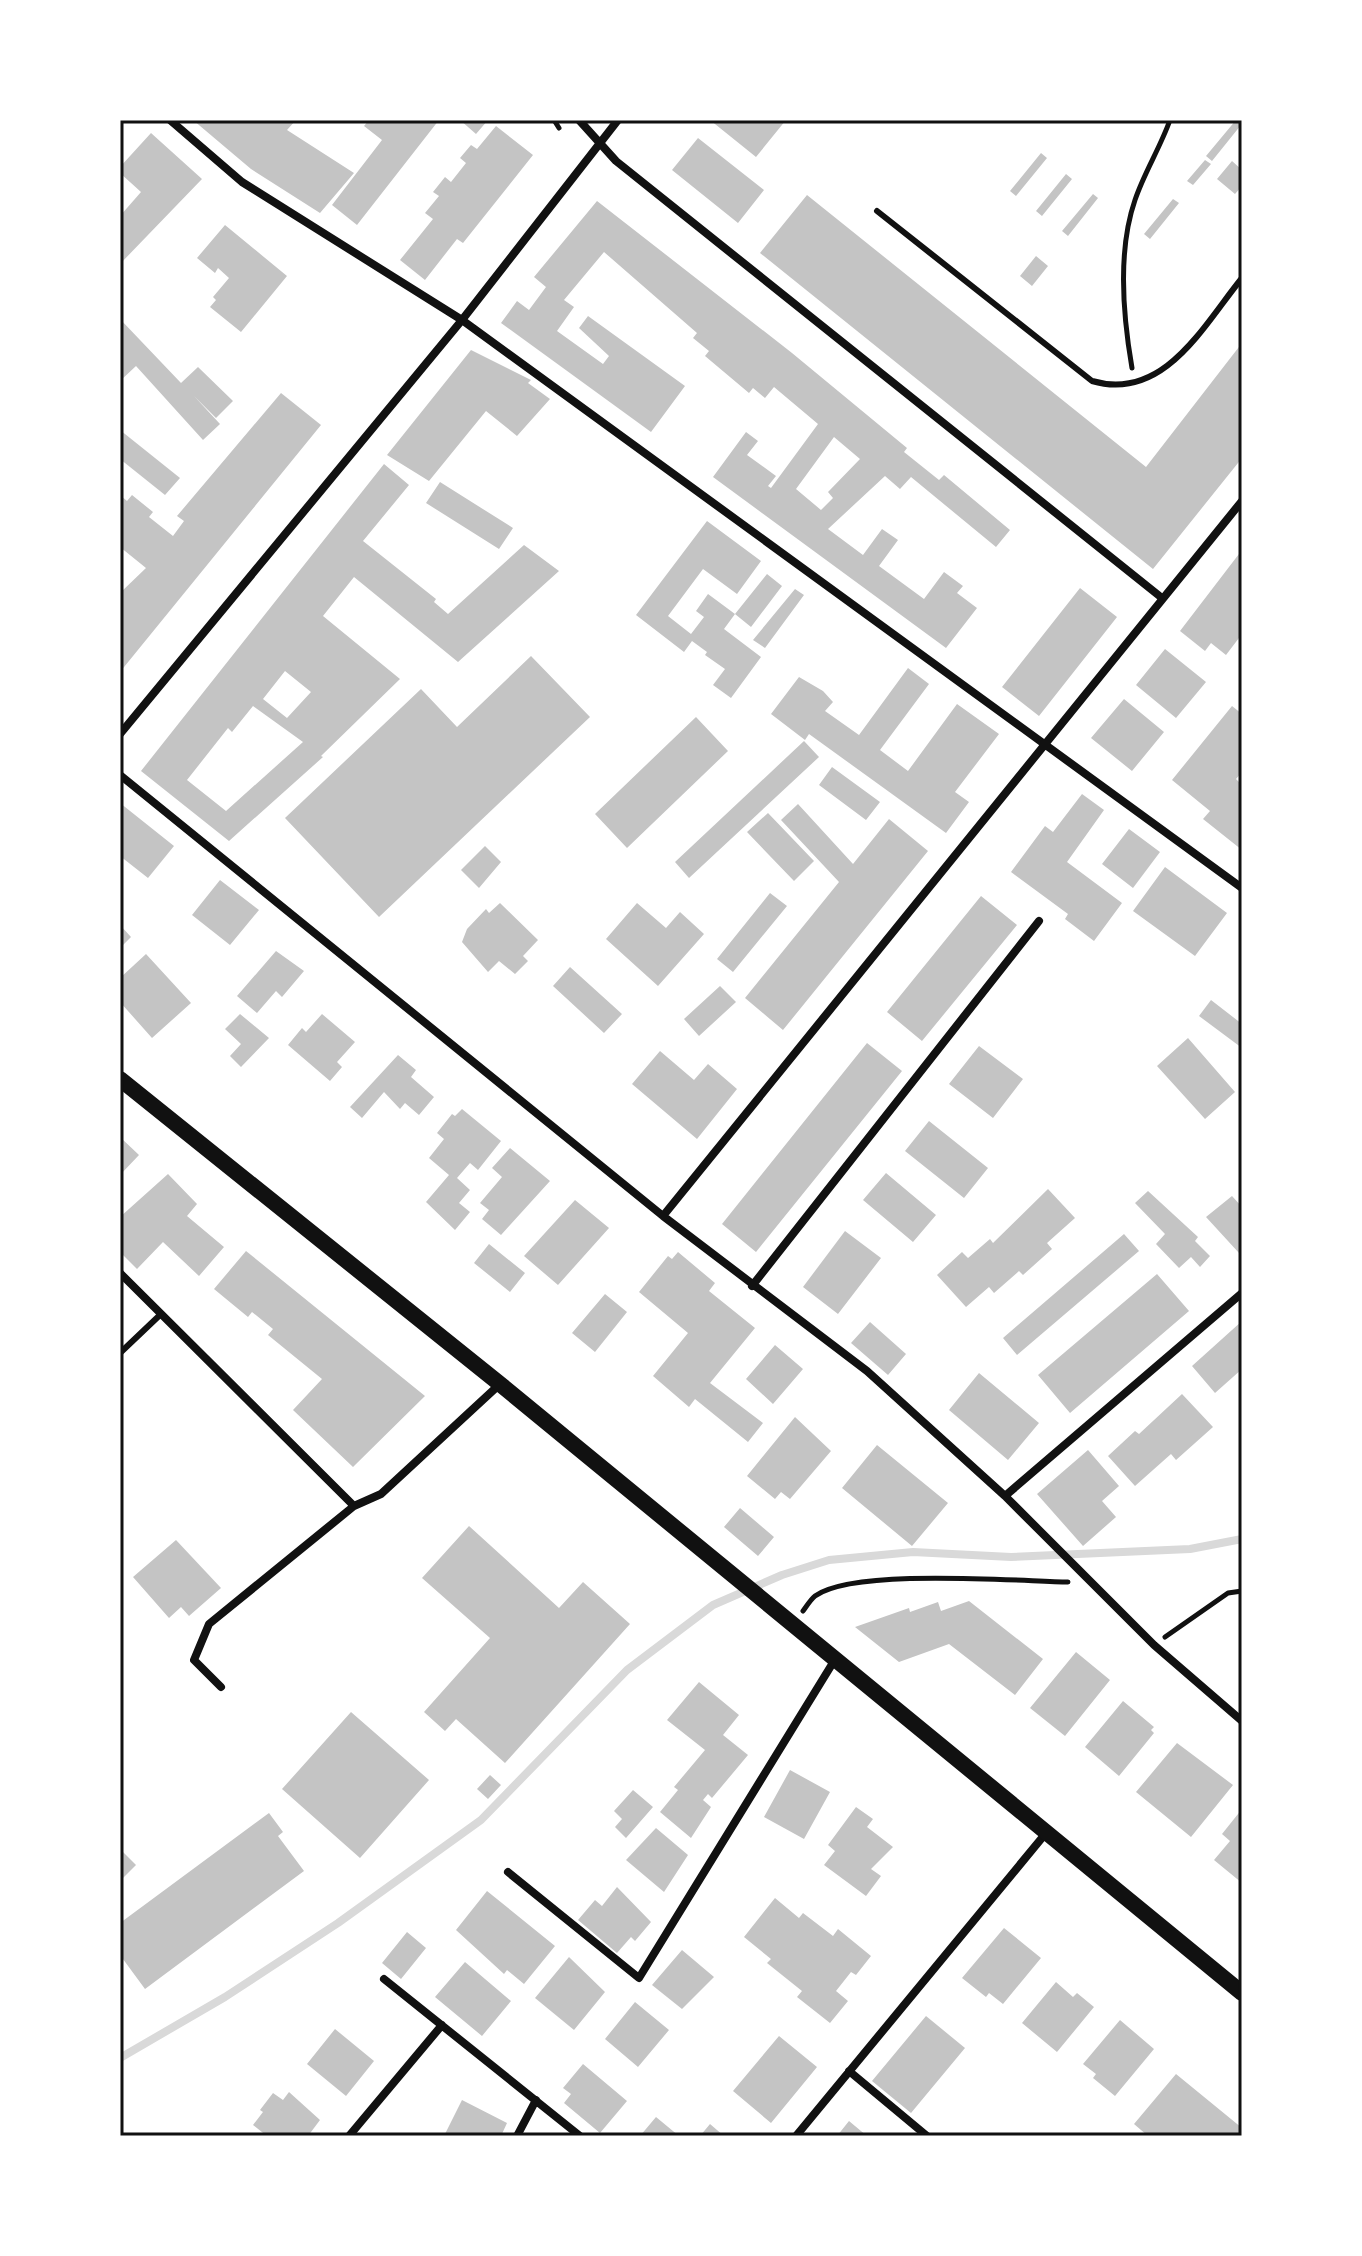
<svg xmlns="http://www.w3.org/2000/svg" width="1362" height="2256" font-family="Arial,sans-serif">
<rect width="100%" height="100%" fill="#fff"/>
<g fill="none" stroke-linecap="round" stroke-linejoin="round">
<!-- stream -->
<path stroke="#d9d9d9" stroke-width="8" d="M120,2058L225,1997L338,1923L481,1820L627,1670L713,1605L782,1575L829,1560L913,1552L1011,1557L1190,1549L1242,1539"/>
</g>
<!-- building -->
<path fill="#c4c4c4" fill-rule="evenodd" d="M193,120H296L287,130L354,173L320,213L251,169Z
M369,120H439L357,225L332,205L382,140L364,126Z
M460,120H488L476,134Z
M710,120H786L756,157Z
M1236,120L1241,125L1212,161L1206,156Z
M496,126L533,155L463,243L457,239L425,280L400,260L433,219L425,213L439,196L433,192L445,177L451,182L466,163L460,158L471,145L477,149Z
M151,133L202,179L120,264V216L141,192L120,173V167Z
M698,138L764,190L738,223L672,170Z
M1041,153L1047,158L1016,196L1010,191Z
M1205,160L1211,164L1193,185L1187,181Z
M1232,161L1242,170V186L1235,194L1217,179Z
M1066,174L1072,179L1042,216L1036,211Z
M1093,194L1098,198L1068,236L1062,231Z
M807,195L1146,467L1242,343V458L1153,569L760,253Z
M1173,199L1179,203L1150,239L1144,234Z
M597,201L792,353L907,448L904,452L939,480L944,475L1010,530L996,547L911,477L900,489L885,476L828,529L863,555L882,529L898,540L879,566L924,599L944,572L963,586L957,593L977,608L946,648L713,477L746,432L758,441L747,455L776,476L768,486L771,488L818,424L774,387L765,398L753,388L749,393L705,356L709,351L693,338L697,333L604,252L564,300L574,307L557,331L603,364L609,356L579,328L588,316L685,386L651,432L501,323L517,301L529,310L546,287L534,277ZM834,437L860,459L828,492L833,498L821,510L796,489Z
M225,225L287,276L241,332L210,307L216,300L213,297L229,278L218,268L215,273L197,258Z
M1036,256L1048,266L1032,286L1020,276Z
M120,319L181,383L198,367L233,401L216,418L194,396L220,424L203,440L136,366L120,381Z
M471,350L531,380L528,383L550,399L517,436L486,411L429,481L387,455Z
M281,393L321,425L120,672V593L146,568L120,547V495L127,501L132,495L153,512L149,517L173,536L184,521L177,516Z
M120,430L180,478L165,495L120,459Z
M384,464L409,485L363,541L436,599L434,602L448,614L524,545L559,571L458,662L354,577L323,616L400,679L321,756L323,757L229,841L141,771ZM285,671L311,692L287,718L263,699ZM253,706L303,742L226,811L187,780L228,728L232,732Z
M440,482L513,528L499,549L426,503Z
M707,521L761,561L737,594L703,569L668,616L691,634L704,617L696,611L708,594L735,614L724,629L761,657L731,698L713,685L725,669L705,655L707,652L692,641L684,652L636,615Z
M1242,550V634L1226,655L1211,643L1205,651L1180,631Z
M767,574L782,586L751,627L735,614Z
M1080,588L1117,617L1039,716L1002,687Z
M795,589L804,595L765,648L753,640Z
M1165,649L1206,682L1176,718L1136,685Z
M531,656L590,717L379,917L285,818L421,689L457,727Z
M908,668L929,684L880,750L908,771L957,704L999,734L955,792L969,802L946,833L809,734L805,740L771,714L799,677L823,691L833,702L825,711L859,735Z
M1124,699L1164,732L1132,771L1091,738Z
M1232,706L1242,714V772L1236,779L1242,785V850L1203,819L1210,811L1172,780Z
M696,717L728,751L627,848L595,814Z
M804,741L819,757L689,878L675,862Z
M832,767L880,802L866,820L819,785Z
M1082,794L1104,810L1067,862L1122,903L1094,941L1065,919L1068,914L1011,872L1045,826L1053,832Z
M120,803L174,846L148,878L120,856Z
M798,804L853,864L889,819L928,851L783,1030L745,998L839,882L781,820Z
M768,813L814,861L794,881L747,832Z
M1129,829L1160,852L1133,888L1102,864Z
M485,846L501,862L479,888L461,870Z
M1165,867L1227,913L1195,956L1133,911Z
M220,880L259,910L230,945L192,915Z
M770,893L787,906L733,972L717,959Z
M981,896L1017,925L922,1041L887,1012Z
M500,903L538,940L523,956L528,961L515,974L499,961L488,972L462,942L467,929L486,909L489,913Z
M637,903L666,928L680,912L704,934L658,986L606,939Z
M120,925L131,937L120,948Z
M276,951L304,971L282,997L276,991L257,1013L237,996Z
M146,954L191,1003L152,1038L120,1002V978Z
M570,967L622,1014L604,1033L553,986Z
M720,986L736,1002L699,1036L684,1019Z
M1211,1000L1242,1024V1048L1199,1016Z
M240,1014L269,1038L241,1067L230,1056L241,1044L225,1029Z
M322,1014L355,1042L337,1062L342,1067L330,1081L288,1045L302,1028L306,1032Z
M1188,1038L1235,1092L1205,1119L1157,1066Z
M867,1043L902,1071L756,1252L722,1224Z
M979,1046L1023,1079L993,1118L949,1084Z
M660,1051L694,1080L708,1064L737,1089L697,1139L632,1084Z
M398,1055L416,1070L411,1077L434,1097L419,1115L405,1103L400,1109L384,1092L362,1118L350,1107Z
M462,1109L501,1141L478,1170L470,1163L457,1178L470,1190L459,1203L470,1212L455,1230L426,1202L449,1175L429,1158L444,1139L437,1133L452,1114L455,1116Z
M929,1121L988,1168L964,1198L905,1151Z
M120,1137L139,1155L120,1175Z
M510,1148L550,1181L501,1235L482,1219L489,1210L480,1203L502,1177L492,1168Z
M886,1173L936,1215L913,1242L863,1200Z
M168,1174L197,1204L187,1216L224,1247L199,1276L163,1242L137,1269L120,1252V1217Z
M1048,1189L1075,1218L1047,1243L1052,1249L1023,1275L1019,1271L994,1293L989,1287L966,1307L937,1275L962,1252L968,1258L990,1239L993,1243Z
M1148,1191L1198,1237L1195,1241L1210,1256L1200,1267L1191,1257L1179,1268L1156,1244L1165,1234L1135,1203Z
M1232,1196L1242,1207L1239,1253L1206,1217Z
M575,1200L609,1228L558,1285L524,1256Z
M845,1231L881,1258L838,1314L803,1287Z
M1124,1234L1139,1251L1017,1355L1003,1338Z
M489,1244L525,1273L510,1292L474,1263Z
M246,1251L425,1396L353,1467L293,1410L322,1379L268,1335L273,1329L252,1312L248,1317L214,1289Z
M678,1252L715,1283L709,1291L755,1328L710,1383L763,1423L748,1442L695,1399L689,1407L653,1376L688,1333L639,1292L668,1256L672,1259Z
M1157,1274L1189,1311L1070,1413L1038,1375Z
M605,1294L627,1312L595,1352L572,1333Z
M1242,1321V1369L1215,1393L1192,1366Z
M870,1322L906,1354L888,1375L851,1343Z
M775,1345L803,1369L773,1404L746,1379Z
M979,1373L1039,1423L1008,1460L949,1410Z
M1182,1394L1213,1427L1176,1460L1171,1454L1135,1486L1108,1456L1135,1431L1139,1434Z
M795,1417L831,1451L790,1499L781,1492L775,1499L747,1476Z
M877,1445L948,1503L912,1546L842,1488Z
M1088,1450L1119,1486L1102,1501L1116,1517L1083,1546L1037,1494Z
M740,1508L774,1537L758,1556L724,1527Z
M469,1526L559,1608L583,1582L630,1624L505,1763L456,1719L445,1731L424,1712L490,1638L422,1578Z
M176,1540L221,1588L189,1616L181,1607L169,1618L133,1577Z
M969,1601L1043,1659L1015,1695L949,1644L899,1662L855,1627L909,1608L910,1612L938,1602L941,1611Z
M1076,1652L1110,1680L1065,1736L1030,1708Z
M699,1682L739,1715L723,1735L748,1755L712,1798L708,1794L703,1800L711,1807L691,1838L660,1812L678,1790L674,1787L705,1750L667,1720Z
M1123,1701L1154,1727L1151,1730L1154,1733L1119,1776L1085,1747Z
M351,1712L429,1780L360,1858L282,1789Z
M1177,1743L1233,1785L1191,1837L1136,1792Z
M790,1770L830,1792L804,1839L764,1817Z
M490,1775L501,1785L488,1799L477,1789Z
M633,1790L653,1807L626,1838L615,1827L622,1819L614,1811Z
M856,1807L873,1819L867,1827L893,1847L871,1869L881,1876L866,1896L824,1865L835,1851L828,1845Z
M1242,1809V1883L1214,1860L1230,1841L1222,1834Z
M269,1813L283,1832L278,1836L304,1871L145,1989L120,1955V1923Z
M656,1828L688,1855L664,1892L626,1860Z
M120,1849L136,1865L120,1881Z
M617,1887L651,1922L635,1941L631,1937L617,1953L578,1920L595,1900L602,1906Z
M487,1891L555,1946L524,1984L507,1970L504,1974L456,1930Z
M775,1898L799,1918L803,1913L833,1936L838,1929L871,1956L856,1975L851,1972L836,1991L848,2001L830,2023L797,1997L802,1991L767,1963L771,1959L744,1937Z
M1004,1928L1041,1958L1003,2004L989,1993L986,1997L962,1978Z
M407,1932L426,1948L401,1979L382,1963Z
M682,1950L714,1977L682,2009L652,1985Z
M569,1957L605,1992L574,2030L535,1998Z
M465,1962L511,2001L482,2036L435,1997Z
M1056,1982L1073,1997L1077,1993L1094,2007L1057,2052L1022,2023Z
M635,2002L669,2030L638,2067L605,2039Z
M926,2016L965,2048L911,2113L872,2081Z
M1120,2020L1154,2049L1115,2096L1093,2078L1096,2074L1083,2064Z
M335,2029L374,2061L346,2096L307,2064Z
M779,2036L817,2067L771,2123L733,2091Z
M583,2064L627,2101L600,2133L564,2103L571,2094L563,2088Z
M1176,2074L1242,2128L1237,2136H1148L1134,2124Z
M289,2092L320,2120L308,2136H267L253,2125L263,2112L260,2110L273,2093L283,2100Z
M462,2100L507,2123L501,2136H444Z
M656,2117L679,2136H640Z
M849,2121L867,2136H837Z
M710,2124L724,2136H700Z"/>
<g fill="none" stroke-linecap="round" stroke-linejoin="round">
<!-- path -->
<path stroke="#111" stroke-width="5" d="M554,120L559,128
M1132,368C1123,316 1117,252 1135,200C1144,173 1160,148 1170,120
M803,1611C806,1607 811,1599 815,1596C854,1568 1015,1581 1068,1582
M1165,1637L1228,1593L1242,1591"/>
<!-- service -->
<path stroke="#111" stroke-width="6" d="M877,211L1092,381C1164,402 1203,326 1242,278
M120,1353L161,1314"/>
<!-- minor -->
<path stroke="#111" stroke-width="8" d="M170,120L242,182L462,320L1242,888
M579,120L616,161L1162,598
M120,734L462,320L618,120
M120,775L663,1216L867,1371L1005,1496L1154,1645L1242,1721
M663,1216L1242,501
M120,1273L354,1506
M752,1286L1039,921
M1005,1496L1242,1293
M221,1687L194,1660L209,1624L354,1506L381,1494L500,1384
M508,1872L639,1978L834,1661
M384,1979L580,2136
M849,2071L927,2136
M349,2136L442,2025
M517,2136L536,2100
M796,2136L1046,1833"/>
<!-- secondary -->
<path stroke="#111" stroke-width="16" d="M120,1079L500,1384L1242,1993"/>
</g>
<!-- border -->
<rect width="1362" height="2256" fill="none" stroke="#ffffff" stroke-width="244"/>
<rect x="122" y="122" width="1118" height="2012" fill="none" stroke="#111" stroke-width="3"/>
</svg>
